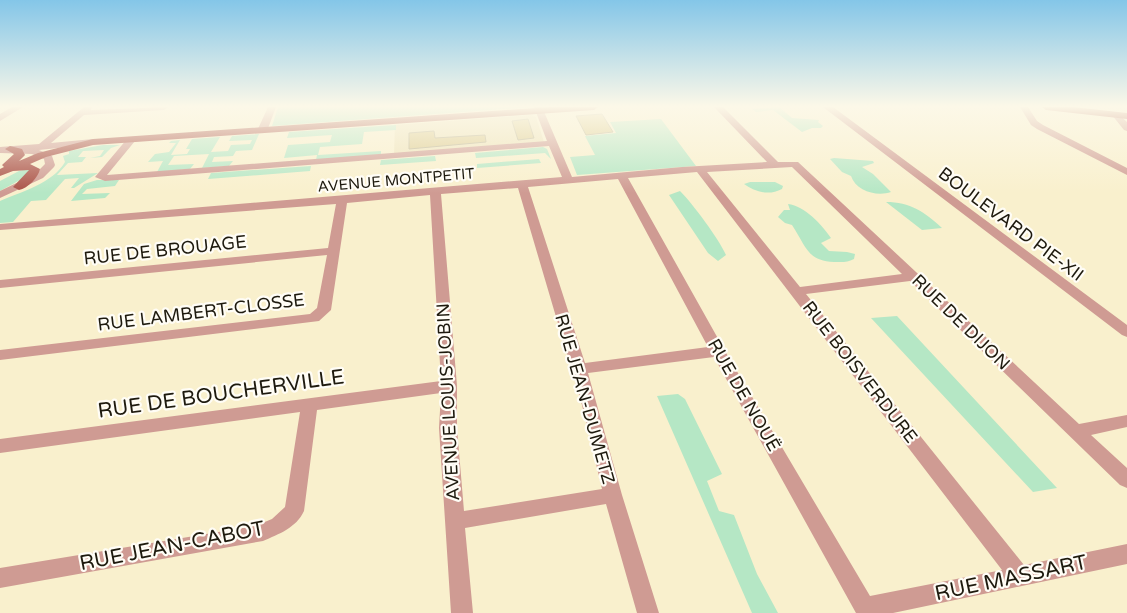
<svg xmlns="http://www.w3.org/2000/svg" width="1127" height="613" font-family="'Varela Round',sans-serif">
<rect width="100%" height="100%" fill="#f9f0cd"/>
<!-- built -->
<path fill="#eee3ba" d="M532,115L536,117L544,142L394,154L395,125Z"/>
<!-- green -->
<path fill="#b5e7c5" d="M278,107H531L272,126Z
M779,107L792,118L819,120L818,122L823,126L821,128H812L802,132L773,110L756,112L752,109Z
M661,119L696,166L577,175L570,157L595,155L585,136L616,133L610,122Z
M396,125V130L364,132L362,144L320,147L318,155L381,151V155L316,160L317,155L284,158L288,145L330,142L332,135L287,138L289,132Z
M259,134L252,150L236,151L233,156L214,157L212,162L233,161L229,166L202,168L209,154L174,156L168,165L194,164L190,169L157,172L163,161L148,162L155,154L169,152L176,143H169L171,141L180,140L171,155L187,154L190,149H186L192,139L220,137L211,152L228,151L231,145L250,144L252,140L229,141L232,136Z
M103,145H120L111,148L102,157L90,158L100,156L104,150L83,151L78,157H86L82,162L68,163L57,175L98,173L74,188H71L79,178L65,179L46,200L31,201L13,222L0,223V201C21,192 53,183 65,162L63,156L69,154V151Z
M543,147L547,149L551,159L545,153L476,158L475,153Z
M435,156L436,161L380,165L381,160Z
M834,158L873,161L874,163L862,167L873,174L891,192C877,197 856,191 851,176L842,172L830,159Z
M539,159L541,163L477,168V164Z
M311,166L310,171L208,179L211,173Z
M27,169L32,171L29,175L0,191V181L19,171Z
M97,180H119L115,186L87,189L82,194L110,193L105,198L71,201L84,184Z
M750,182H775L783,186L782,189C769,196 755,192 744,184Z
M680,191C693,204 719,239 726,255L718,261L708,253L669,195Z
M886,202C910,202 925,212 942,228L922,230Z
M788,204C805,206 821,224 831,238L821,243L829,251L847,252L855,254L854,259C847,263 841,262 834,262C807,261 806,246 792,225L785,223L778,217L784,210H790Z
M897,316L1057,488L1033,492L871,318Z
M678,394L685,399L722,474L707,481L719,511L734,515L757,574L778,613H752L657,396Z"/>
<!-- building -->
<path fill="#dbca8d" stroke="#b8af8e" d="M602,114L613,132L586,135L576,116Z
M528,119L534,138L518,140L512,121Z
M434,131L435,138L485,135L486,142L409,149V133Z"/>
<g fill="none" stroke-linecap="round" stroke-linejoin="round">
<!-- minor -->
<path fill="#cf9b93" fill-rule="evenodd" d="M12,107H23L0,121V114Z
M84,107H92L91,110L168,107L164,110L84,115L51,143L93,139L96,140V144L39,150L52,156L55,165L54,167L43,178L0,198V191L35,174L45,164L44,159L32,154L0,153V147L39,144Z
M268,107H276L267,131L265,133H259L257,131Z
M534,107H542L572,177L682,167L767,162L714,107H723L778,162H798L1079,424L1127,415V427L1091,435L1127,468V488L1120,485L910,281L806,294L1024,565L1127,544V564L893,613H856L714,357L588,373L622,495L659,613H637L606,504L465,528L473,613H451L439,428L441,393L317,410L304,511C296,528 279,534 263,541L0,588V568L255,526L272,519L285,507L300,412L0,453V439L441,381L430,195L347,203L331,310L319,321L0,360V350L310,314L317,308L327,255L0,288V280L328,248L336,204L0,230V224L562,177L549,146L105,181L95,177L127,139L130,138L135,141L107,175L547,141ZM792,167L902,274L800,287L707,172ZM697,172L1002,570L870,596L725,351L628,178ZM618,179L708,347L585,363L528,187ZM518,188L582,405L602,489L464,511L457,428V386L441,194Z
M823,107H833L1127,325V337L1122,335Z
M1020,107H1028L1037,121L1043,125L1127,168V175L1037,129L1031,125Z
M1116,112L1127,122V131L1124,130L1112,115Z"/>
<!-- major -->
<path fill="#aa5147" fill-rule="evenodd" d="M550,107H598L594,110L93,145L46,157L30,164L40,169C38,178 28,188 19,190L13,187L29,170L13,171L0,176V169L4,167L2,165L14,154L5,149L10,146L22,149L25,155L19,161L38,153L93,139Z
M1042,107H1073L1127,113V119L1046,110Z"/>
</g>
<!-- sky -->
<linearGradient id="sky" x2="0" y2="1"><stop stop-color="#84c6e8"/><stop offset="0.55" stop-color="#fcf8e8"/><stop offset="1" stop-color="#fcf8e8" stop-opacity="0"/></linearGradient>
<rect width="1127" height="193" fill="url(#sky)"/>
<g text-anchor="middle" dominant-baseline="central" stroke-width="4.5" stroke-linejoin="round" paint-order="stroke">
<!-- far-street labels -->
<g font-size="15" fill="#1e1a0e" stroke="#fffdf6">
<text transform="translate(396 180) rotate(-5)">AVENUE MONTPETIT</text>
</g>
<!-- street labels -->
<g font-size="18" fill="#1e1a0e" stroke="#fffdf6">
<text transform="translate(1011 224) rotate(37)">BOULEVARD PIE-XII</text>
<text transform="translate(165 250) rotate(-6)">RUE DE BROUAGE</text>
<text transform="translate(201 312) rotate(-7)">RUE LAMBERT-CLOSSE</text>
<text transform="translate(961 322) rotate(44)">RUE DE DIJON</text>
<text transform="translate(860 372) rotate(52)">RUE BOISVERDURE</text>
<text transform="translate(744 395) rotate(60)">RUE DE NOUË</text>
<text transform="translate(585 399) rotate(74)">RUE JEAN-DUMETZ</text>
<text transform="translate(448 402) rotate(-93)">AVENUE LOUIS-JOBIN</text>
</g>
<!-- near-street labels -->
<g font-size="21" fill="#1e1a0e" stroke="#fffdf6">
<text transform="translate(221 394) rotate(-8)">RUE DE BOUCHERVILLE</text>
<text transform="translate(172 546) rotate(-11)">RUE JEAN-CABOT</text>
<text transform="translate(1011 578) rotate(-12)">RUE MASSART</text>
</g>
</g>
</svg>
